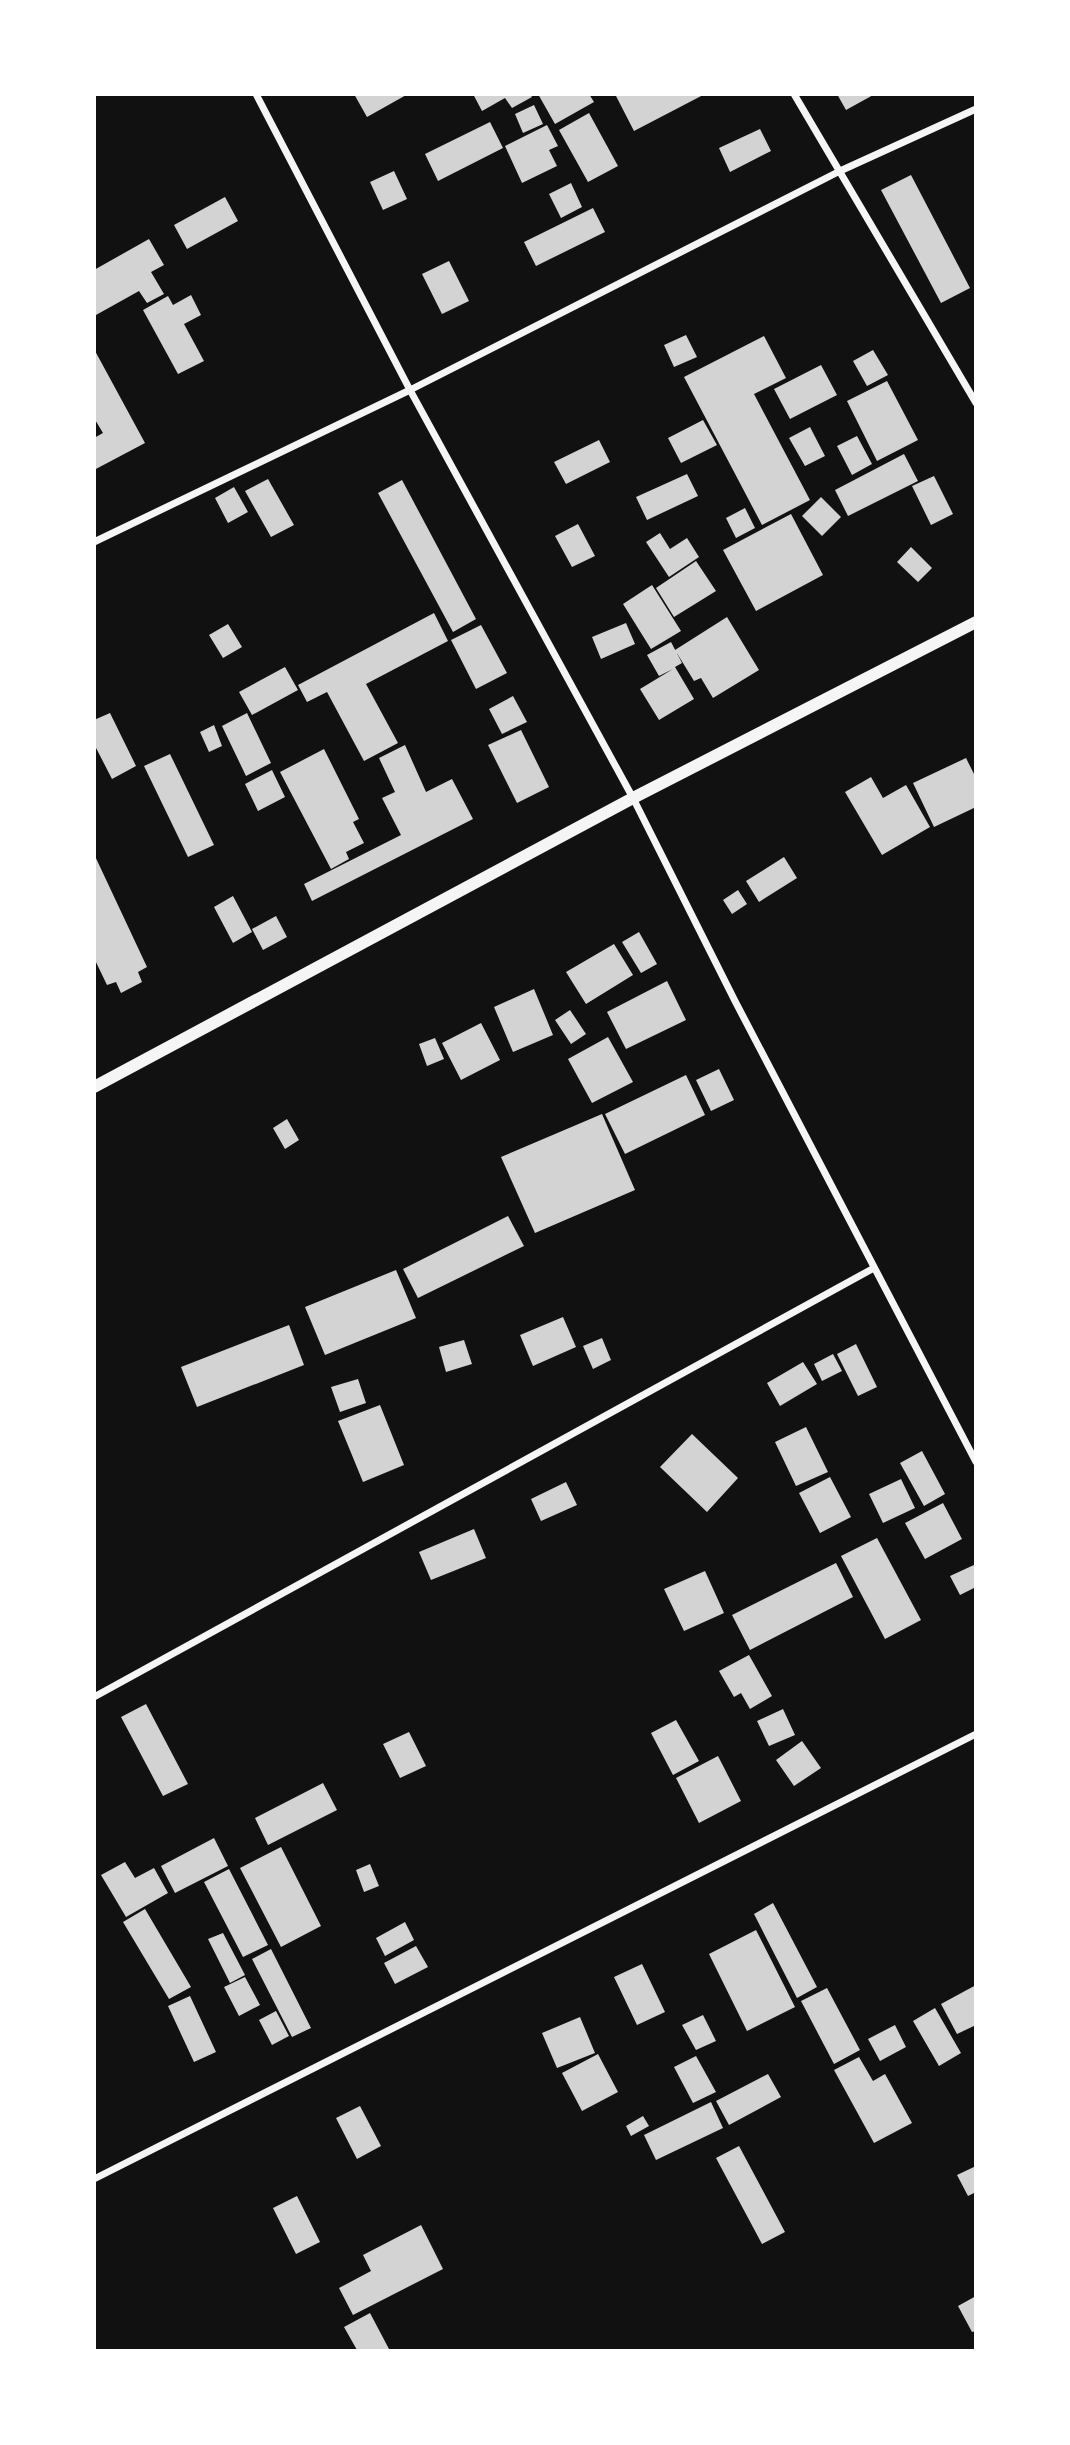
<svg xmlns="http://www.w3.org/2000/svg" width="1070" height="2445" font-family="'Source Sans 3',sans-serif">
<rect width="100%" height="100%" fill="#111"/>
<!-- building -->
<path fill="#d3d3d3" d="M354,94H408L367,117Z
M473,94H530L532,97L512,108L505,98L482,111Z
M538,94H589L594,102L555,124Z
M619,94H705L634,131L616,96Z
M837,94H875L846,110Z
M534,105L543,124L523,133L515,114Z
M589,113L618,166L588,182L559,130Z
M490,122L503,148L438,181L425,154Z
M547,125L558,146L549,150L557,166L522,183L505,146Z
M760,129L771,151L730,172L719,148Z
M394,171L407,199L383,210L370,182Z
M911,175L970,288L941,303L881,190Z
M571,183L582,207L561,218L549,194Z
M225,197L238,221L187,249L174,225Z
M593,208L605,232L536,266L524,242Z
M149,239L164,265L151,272L164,294L147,303L139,291L96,315L94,270Z
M449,261L469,301L442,314L422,274Z
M191,295L201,315L184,324L204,361L178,374L143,310L168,296L173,305Z
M686,335L697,357L674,367L664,345Z
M764,336L786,378L754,394L810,500L762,525L684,377Z
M94,349L145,443L94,470V438L103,433L94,418Z
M873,350L888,375L867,386L853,361Z
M821,365L837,395L790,419L774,389Z
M887,381L918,440L877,461L847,401Z
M703,420L717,445L681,463L668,438Z
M810,427L825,456L805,466L789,438Z
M857,436L872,464L852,475L837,446Z
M599,440L610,462L566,484L554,462Z
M904,454L918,481L848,516L835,490Z
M687,474L698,496L647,520L636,497Z
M934,476L953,514L931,525L912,486Z
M268,479L294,525L271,537L245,491Z
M402,480L476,619L453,632L378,493Z
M234,487L248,512L228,523L215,498Z
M821,497L841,517L822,536L802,516Z
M745,508L755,528L736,538L726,518Z
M791,514L823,575L756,611L723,550Z
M578,524L595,556L572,567L555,536Z
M660,533L670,549L687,538L699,557L669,577L646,542Z
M911,547L932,568L918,582L897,562Z
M696,561L716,591L674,617L656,588Z
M652,585L681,631L651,649L623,604Z
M434,613L448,641L366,684L398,743L364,761L327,692L307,702L298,685Z
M727,617L759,670L713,698L701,678L694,681L675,650Z
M626,623L635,644L601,659L592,637Z
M228,624L242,647L223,658L209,635Z
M481,625L507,673L476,689L451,640Z
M671,642L682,663L675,667L694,699L659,720L640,689L673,669L659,676L647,655Z
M285,667L298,690L252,715L239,692Z
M513,696L527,722L502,734L489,709Z
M110,713L136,766L112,779L94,744V720Z
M247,713L271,763L246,776L222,726Z
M214,725L222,746L209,752L200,732Z
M521,730L549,787L517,803L488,745Z
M405,745L426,792L452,779L473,819L312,901L304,884L401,835L382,798L395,792L379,758Z
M324,749L359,819L353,822L364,843L346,852L349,859L331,869L280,772Z
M170,754L214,845L188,857L144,766Z
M966,758L976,778V807L934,827L913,783Z
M272,770L285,797L258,811L245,784Z
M871,777L883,798L906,785L930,827L882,855L845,792Z
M94,854L147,967L138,972L142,982L121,993L116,982L107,985L94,958Z
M784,857L797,878L759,902L746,881Z
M738,890L747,904L732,914L723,900Z
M233,896L252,932L233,943L214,907Z
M276,916L287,937L263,950L252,929Z
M639,932L657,964L641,973L622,942Z
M614,944L633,975L586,1004L566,972Z
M667,981L686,1020L626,1049L607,1012Z
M534,989L553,1035L513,1052L494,1007Z
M570,1010L586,1034L571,1044L555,1020Z
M481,1023L500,1060L461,1080L442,1043Z
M608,1037L633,1082L592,1103L568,1059Z
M435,1038L444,1059L427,1066L419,1044Z
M719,1069L734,1100L711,1111L696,1080Z
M686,1075L705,1115L625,1154L605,1114Z
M602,1114L635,1190L535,1233L501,1157Z
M287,1119L299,1140L285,1149L273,1128Z
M508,1216L524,1246L418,1298L403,1269Z
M396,1270L416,1318L325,1355L305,1307Z
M563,1317L576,1347L533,1366L520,1335Z
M289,1325L304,1365L197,1407L181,1367Z
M602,1338L611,1360L593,1369L583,1346Z
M464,1340L472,1364L446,1372L439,1347Z
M856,1344L877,1387L858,1396L837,1354Z
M833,1354L842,1371L822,1381L814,1364Z
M803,1362L817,1384L780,1406L767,1383Z
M358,1379L366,1403L340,1412L331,1387Z
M380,1405L404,1465L363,1482L338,1421Z
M806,1427L828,1472L796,1486L775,1442Z
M692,1434L738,1478L707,1512L660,1467Z
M922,1451L945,1494L924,1506L900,1463Z
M830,1477L851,1517L820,1533L799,1493Z
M901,1479L915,1508L883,1523L869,1494Z
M566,1482L577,1505L541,1521L531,1499Z
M943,1503L962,1539L925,1559L905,1523Z
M474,1529L486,1558L431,1580L419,1552Z
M877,1538L921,1620L885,1639L841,1556Z
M836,1563L853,1597L750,1650L732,1615Z
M976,1564V1587L960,1595L950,1576Z
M705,1571L724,1613L684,1631L664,1589Z
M749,1655L772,1696L750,1709L741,1693L734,1697L719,1671Z
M146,1704L188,1784L163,1796L121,1717Z
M783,1709L795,1735L769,1746L757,1721Z
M676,1720L699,1761L673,1775L651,1733Z
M409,1732L426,1766L400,1778L383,1744Z
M802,1741L821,1768L794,1786L776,1760Z
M718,1756L741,1801L699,1823L676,1778Z
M323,1783L337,1810L268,1845L255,1818Z
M214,1838L228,1866L175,1893L161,1866Z
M281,1847L321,1926L281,1947L240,1868Z
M125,1862L135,1878L154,1868L168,1893L126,1917L101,1875Z
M370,1864L379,1886L364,1892L356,1870Z
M229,1869L268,1945L243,1957L204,1882Z
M773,1903L817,1987L797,1998L754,1914Z
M145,1909L191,1987L169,1999L123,1922Z
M405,1922L414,1940L385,1956L376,1938Z
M756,1930L795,2007L747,2031L709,1954Z
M223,1933L245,1975L230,1983L208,1939Z
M416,1946L428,1967L395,1984L384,1963Z
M271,1949L311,2028L292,2037L252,1959Z
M642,1964L665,2012L637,2025L614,1977Z
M245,1977L260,2005L239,2016L224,1987Z
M976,1985V2025L957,2034L941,2004Z
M827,1988L860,2050L834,2064L801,2001Z
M190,1996L216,2052L194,2062L168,2006Z
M935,2008L961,2053L939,2066L913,2021Z
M276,2011L289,2036L272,2045L259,2020Z
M703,2015L716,2041L696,2050L682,2025Z
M580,2017L595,2053L557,2068L542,2033Z
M895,2025L906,2047L880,2061L868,2039Z
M598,2054L618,2092L582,2111L562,2073Z
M696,2056L716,2092L693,2103L674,2067Z
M859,2057L873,2081L885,2074L912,2123L874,2143L834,2070Z
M768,2074L781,2097L729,2125L716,2101Z
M711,2102L723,2128L656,2160L644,2135Z
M360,2106L381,2146L357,2159L336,2118Z
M643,2116L649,2126L631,2136L626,2126Z
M739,2146L785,2232L762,2244L716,2158Z
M976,2166V2192L968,2196L957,2175Z
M297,2196L320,2242L296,2254L273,2208Z
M421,2225L443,2269L353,2315L339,2288L371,2271L363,2255Z
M976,2296V2331L972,2332L958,2306Z
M370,2313L389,2349L385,2350H357L344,2327Z"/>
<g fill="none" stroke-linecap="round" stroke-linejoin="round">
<!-- minor -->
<path stroke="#f5f5f5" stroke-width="7" d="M256,94L410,390L633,798L735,1001L976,1462
M794,94L976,403
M94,542L410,390L840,171L976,109
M94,1697L874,1268
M94,2179L976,1734"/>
<!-- tertiary -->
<path stroke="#f5f5f5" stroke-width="12" d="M94,1087L633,798L976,622"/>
</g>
<!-- border -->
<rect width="1070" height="2445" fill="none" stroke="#ffffff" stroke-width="192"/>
</svg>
